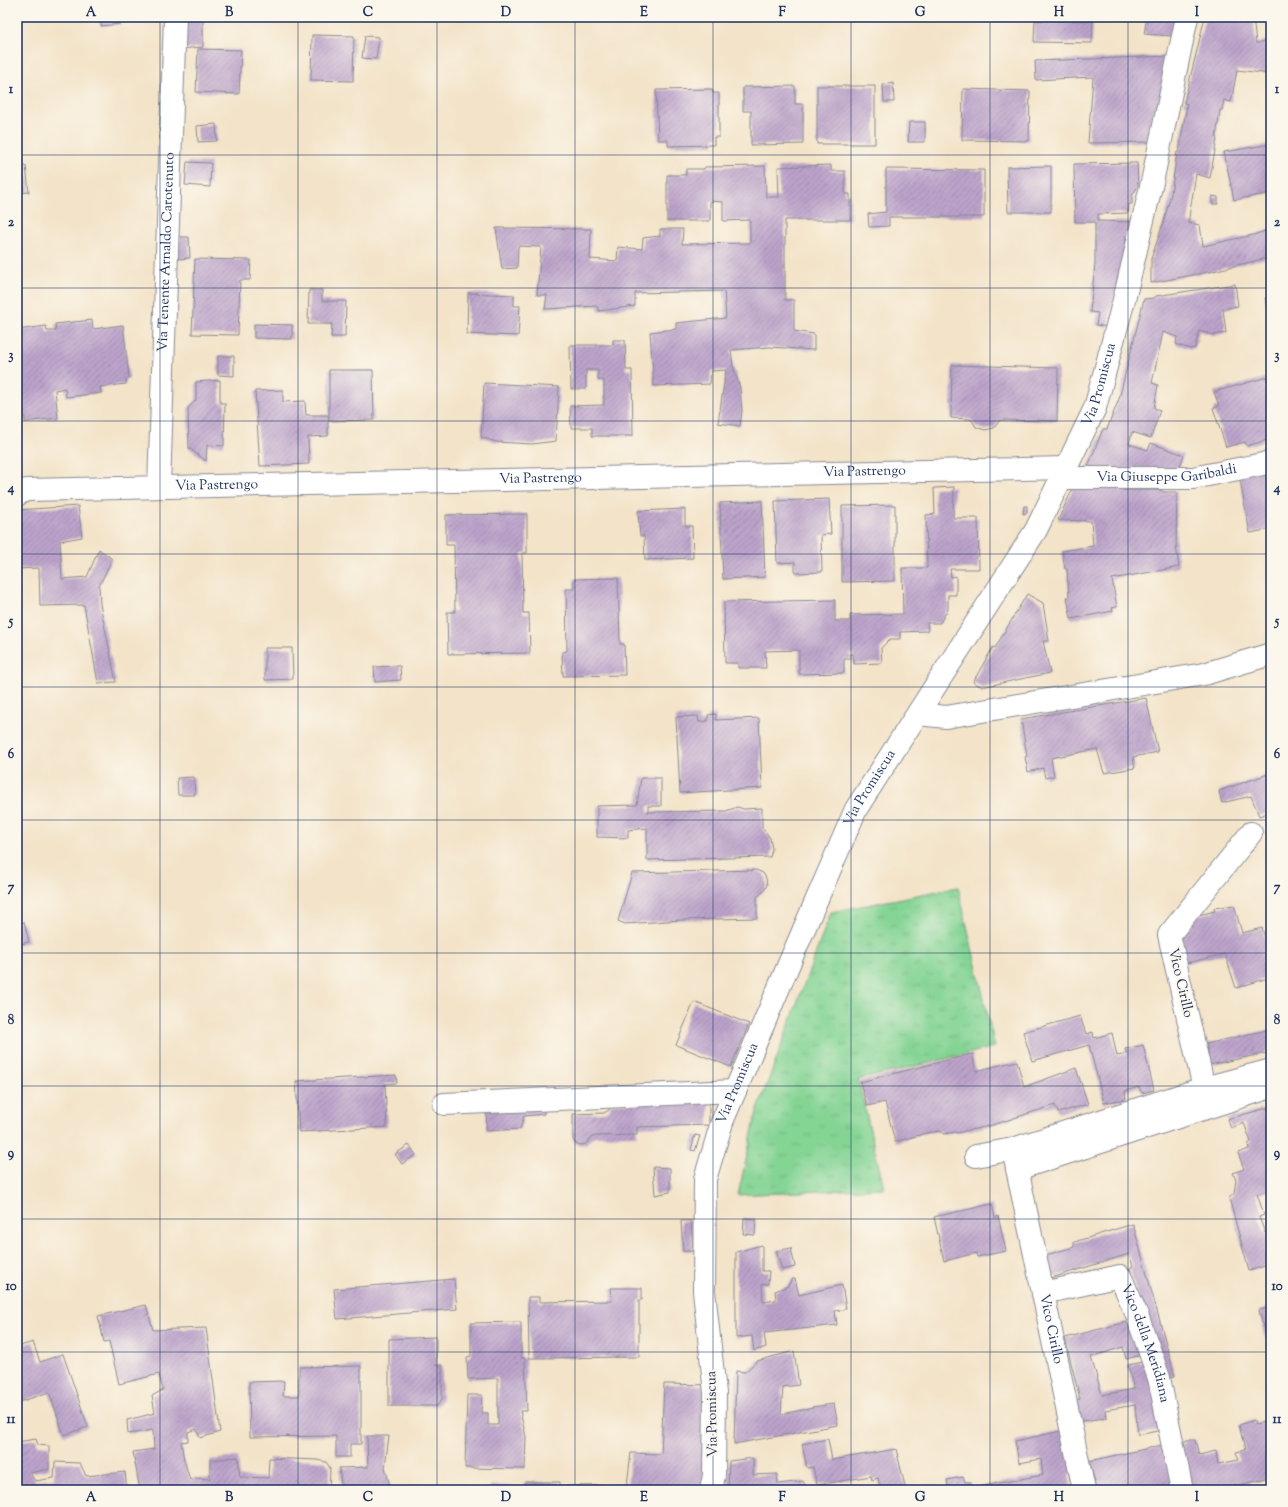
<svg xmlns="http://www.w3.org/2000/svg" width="1288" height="1507" font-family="'Sorts Mill Goudy',serif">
<defs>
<pattern id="grass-tufts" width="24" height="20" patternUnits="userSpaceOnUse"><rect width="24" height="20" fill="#84d494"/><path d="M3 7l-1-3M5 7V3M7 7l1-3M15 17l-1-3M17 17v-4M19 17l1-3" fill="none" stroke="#71b682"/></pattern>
<pattern id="building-hatch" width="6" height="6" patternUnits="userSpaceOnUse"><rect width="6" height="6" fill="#bca3ca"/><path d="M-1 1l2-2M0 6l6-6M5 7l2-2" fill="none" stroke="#9885a7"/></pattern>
</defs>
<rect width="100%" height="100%" fill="#fbf7ec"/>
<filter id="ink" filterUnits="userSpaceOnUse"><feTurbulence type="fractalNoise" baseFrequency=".025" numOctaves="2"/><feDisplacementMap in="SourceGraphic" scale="8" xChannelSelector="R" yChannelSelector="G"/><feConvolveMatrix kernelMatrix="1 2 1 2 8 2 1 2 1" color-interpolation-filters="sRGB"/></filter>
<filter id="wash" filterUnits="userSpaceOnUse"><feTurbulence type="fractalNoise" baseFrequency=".012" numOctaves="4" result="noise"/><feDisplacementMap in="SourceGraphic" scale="16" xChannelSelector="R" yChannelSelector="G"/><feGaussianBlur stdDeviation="0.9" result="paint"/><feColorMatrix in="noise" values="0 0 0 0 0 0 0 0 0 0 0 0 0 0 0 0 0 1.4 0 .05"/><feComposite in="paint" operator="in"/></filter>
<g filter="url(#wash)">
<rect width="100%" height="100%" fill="#f3e3c8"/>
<!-- grass -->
<path fill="url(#grass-tufts)" stroke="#508279" d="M958,887L995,1047L858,1080L884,1188L738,1195L757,1111L831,912Z"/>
<g id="blocks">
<!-- building -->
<path fill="url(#building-hatch)" d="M100,17H120V24L101,26Z
M180,17H203V47L179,49Z
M204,17H221L220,19L204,18Z
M1147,17H1177L1173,36L1144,34Z
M1205,17H1253L1256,43H1259L1271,38V74L1237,70L1231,102L1224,100L1222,110H1220L1216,138L1217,139L1210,178L1196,174L1188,223L1200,225L1203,246L1253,235L1271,229V257L1213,271L1151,283V259L1164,221L1171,194L1177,152H1179L1187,104L1184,103Z
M1035,20L1093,21L1092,43L1034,42Z
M312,35L354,36L353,81L311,80Z
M365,36L379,37L376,59L362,58Z
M198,49L241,50L239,94L196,92Z
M1171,56L1151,142L1088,143L1093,77L1036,80L1035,61Z
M893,83L894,102H884L883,84Z
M795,86V104H803V144L751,145V111H743V87Z
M817,86H875V144H817Z
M712,89L713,93H719V137H714V145L668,146V140H658L656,90Z
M963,89L1030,91L1029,141L962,140Z
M909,122H925V142H908Z
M216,124L217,141L198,142L197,126Z
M1271,144V193L1234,200L1224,152Z
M187,162L211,163L210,187L185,185Z
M1137,163L1138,186L1132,196V204H1129L1128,213L1098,214V221L1134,222L1131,236L1126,235V255L1107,327L1096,325L1098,313L1090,312L1095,264V222H1075L1074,164Z
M831,165V171H845V194H850V220H785V300H794V331L814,334V350L770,347L731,350L733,366L740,388L742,411L740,426L718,423L726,370L711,371L710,384L654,386L650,332L676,329V323L726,318L724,291L635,293V306L599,311L597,306L545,309L547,295H537L541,247L518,246L517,268L502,269L496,228L591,229L590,259L617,261L618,247L642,249L643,238L660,236V229H683L682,244L750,243V220L723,221V202L710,201V221H667V175H686V169H704L705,167L765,166L766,197H779L778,167Z
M26,166L29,192L17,193V167Z
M1051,166V212H1008L1007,167Z
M886,169L984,170V217H889V226L869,227L868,214L886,212Z
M1212,196L1218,197V204H1212Z
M177,237H189L190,258L178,259Z
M195,259L251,260L250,280H240L238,335L192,334Z
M1235,284L1238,306L1223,309L1226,333L1213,335L1199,331L1195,348L1191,349L1178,345L1176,344L1177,337L1163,332L1152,383L1158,385L1154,408L1160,410L1151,438L1132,432L1129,444L1148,450L1151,443L1184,455L1179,468L1087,469L1103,429H1107L1119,399L1144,299L1154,298L1156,296Z
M309,290H322V301H346L345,337H331L332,324H308Z
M468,293L514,295V306H520L518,336L467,334Z
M1271,296V323H1270L1265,298Z
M92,320L93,329L123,325L129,378L126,379V384L100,387L101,393L66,397L65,388L55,390L58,418L25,422L24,410L17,411V330L46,326L47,331H56L55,324Z
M254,324L292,325V339L254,338Z
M613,340H625L626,370H632L633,436H592V428H571L570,406L604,405V380H598V370H586V389H571L570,345H613Z
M218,356H234V376L218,375Z
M952,365L1058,368L1057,421L1000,420L994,428L985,430L976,427L971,419L951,418Z
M329,370H373L374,420L329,421Z
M1271,376V436L1265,437L1267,440L1247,446L1245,442L1226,447L1213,408L1219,406L1214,392Z
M220,380V403H225L224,446L207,445L206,461L189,448L188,408L196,400V382Z
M484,383L559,387L556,441L532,444L496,442L481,437Z
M283,390V402L305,401L306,415H328V436L308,437L309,464L260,466L255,391Z
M1271,466V529L1250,533L1239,475Z
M1074,486H1124L1123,490H1161L1163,492H1177L1176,546L1179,567L1112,579L1117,607L1112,608L1113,611L1071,619L1067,597H1069L1067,569H1065L1062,551L1093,546L1091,521L1058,520Z
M954,487L953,518H978L979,569H950L951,577L956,576V595H948V609L940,623H927L928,631L900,632V639H890L881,648L882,663L854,664L853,654H850L851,659H844V673L799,674V650L765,651L766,668H738V663H725L724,602L835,600V621H850V615L903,614L902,568H927L926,515L935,514L934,488Z
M829,499L831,534L821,535L822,572L795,573V562L777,563L775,501Z
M762,501L765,577L723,579L720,503Z
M895,505V581L842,582V506Z
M78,506L82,537L60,541L62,579L87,577L99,549L112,559L99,586L100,604L116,682L98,683L84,605L40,606L39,568L17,569V510Z
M1024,506H1027V513L1023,514Z
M685,509V526H692L693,558L645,560L644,536H640L638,511Z
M527,514V553H522L523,613H529L530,653L448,654L447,612H455L454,545H446V515Z
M618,578L620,644H624L625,675L563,676L562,652L567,651L566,589H574V579Z
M1027,594L1043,603L1049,641H1043L1050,673L982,687L973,682L993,647L995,648Z
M265,648H292L293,679L265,680Z
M400,666L401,680L375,682L374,667Z
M1146,698L1158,752L1133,757L1135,768L1104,773L1097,749L1051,758L1054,776L1045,778L1043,768L1028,772L1025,757L1027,756L1021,719Z
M716,714V720L759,718L762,788L680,793L676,717L698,716L699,722L708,721V715Z
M1271,773V812L1259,816L1251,796L1222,803L1219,791Z
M194,777L195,795H178L177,778Z
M641,778H661V806H648V812L726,811L737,807L744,809L762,808V827L770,838L772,849L770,857L647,860V828L628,830V838L597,837V806L637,805Z
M756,870L763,873L766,878L767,885L763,892L757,897V918L681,920L625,924L618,921L632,873Z
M1234,905L1242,933L1262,928L1271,956V977L1236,988L1225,954L1183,964L1178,944L1183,942L1179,930L1192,926L1190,917L1215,911L1214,908Z
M17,919L19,923L24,922L29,942L17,945Z
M694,1002L749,1024L731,1067L676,1045Z
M1080,1016L1086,1034L1093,1032L1094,1038L1112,1033L1117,1056L1127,1054L1125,1049L1143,1045L1154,1090L1142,1093L1139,1087L1125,1091L1126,1099L1104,1103L1089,1045L1032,1061L1023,1032Z
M1271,1029V1052L1209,1065L1205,1056L1209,1055L1206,1044Z
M972,1054L976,1071L1017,1061L1024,1087L1076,1068L1088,1104L1058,1113L1055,1105L989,1126L956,1133V1132L943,1134L941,1131L926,1133L895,1142L885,1102L867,1106L860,1082Z
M396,1075L397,1083L385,1084L387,1127L299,1132L296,1081Z
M709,1101V1125L637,1127V1135L597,1136L592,1137L586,1144L582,1145L576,1144L573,1140V1114L604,1113L609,1110L611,1104Z
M543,1105L544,1114L524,1116L520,1129L486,1131L487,1108Z
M1271,1107V1190L1257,1194L1264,1215L1259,1217L1265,1233L1268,1232L1269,1235L1271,1234V1264L1249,1271L1229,1198L1234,1194L1236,1180L1233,1173L1244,1169L1238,1153L1249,1149L1248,1144L1251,1142L1244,1123L1231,1128L1227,1119Z
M695,1135L700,1136L695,1151L691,1150Z
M409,1145L416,1155L402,1164L395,1154Z
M653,1167L670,1168V1192L655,1195Z
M992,1204L995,1218L998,1216L1006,1251L977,1257L976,1253L944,1261L934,1217Z
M744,1218L756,1219L755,1235L743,1234Z
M681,1221H691L693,1251H683Z
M1133,1224L1175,1376L1166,1380L1141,1312L1130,1268L1133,1266L1129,1254L1048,1279L1042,1256L1074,1247V1242Z
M762,1245V1271H769L768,1284H762L763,1302L776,1300L775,1291L788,1286L792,1279H795L799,1295L842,1285L846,1309L835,1311L837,1325L764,1333L766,1347L754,1351L752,1336L736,1338V1252Z
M791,1248L795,1267L782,1270L776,1251Z
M454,1279L457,1309L337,1319L334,1289Z
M611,1288H642V1300H639V1357L529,1358L528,1297H539V1302L612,1301Z
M146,1305L153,1330L206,1328L220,1432L200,1438L196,1429L188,1432V1441L181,1442L184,1460L190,1480L195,1478L210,1479V1460L238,1457L240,1477L268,1478L269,1458L317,1460L326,1462L330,1468L329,1490H140L133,1452L154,1449L153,1430L128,1434L127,1420L155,1413L152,1396L163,1390L159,1374L119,1384L109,1341L104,1342L98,1316Z
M1271,1307V1354H1270L1259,1310Z
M1131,1321L1145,1354L1126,1359L1123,1347L1091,1357L1102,1395L1134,1389L1128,1365L1147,1361L1162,1430L1138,1435L1135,1405L1105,1410L1106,1418L1081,1421L1076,1400L1080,1399L1065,1338Z
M521,1322V1358H525L527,1411H520L526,1437L525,1469L465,1468L467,1395H482L481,1413H488V1425H498V1378L468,1379L467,1357L471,1356V1323Z
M436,1337V1365H442V1399L437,1406H389V1339Z
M33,1342L40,1362L63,1354L88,1427L64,1435L49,1392L17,1403V1347Z
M794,1351L799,1385L783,1387L781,1414L813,1408L812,1407L834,1404L838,1425L734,1444L736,1371L745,1372L757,1361Z
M361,1366V1444H350V1457H336V1436L250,1437L249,1382L284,1381L283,1396H299V1367Z
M664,1384L710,1385L712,1446L702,1490H490L491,1485L523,1487L525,1482H560V1486L627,1485L631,1453L661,1454Z
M1254,1420L1255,1424L1267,1421L1269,1427H1271V1478L1224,1488V1490H1187L1179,1450L1186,1440H1195L1199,1455L1216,1451L1218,1464L1239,1460L1236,1452L1245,1450L1239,1425Z
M1066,1430L1077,1473L1069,1474L1072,1490H949L947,1480L963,1477L965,1482H970L972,1488L1043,1475L1041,1459L1019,1463L1015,1441Z
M367,1436H389L385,1467L391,1490H342L339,1468L368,1467Z
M36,1439L38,1445L49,1446V1469L30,1473L35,1481L54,1478L55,1462L80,1463L86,1476L125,1472L127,1490H17V1442Z
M828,1439L832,1460L896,1449L906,1490H881L878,1478L872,1480L871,1476L817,1485L813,1467L807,1468L802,1444Z
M1163,1445L1175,1490H1094L1092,1482H1095L1089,1461Z
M753,1458V1475L777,1474L778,1484L803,1481L808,1490H728L729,1461Z
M424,1486V1490H394V1489Z"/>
</g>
</g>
<g filter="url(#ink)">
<use href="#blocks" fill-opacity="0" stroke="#878993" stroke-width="1"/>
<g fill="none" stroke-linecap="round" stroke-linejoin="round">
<defs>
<g id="minor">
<path id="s1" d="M1061,478H1193L1263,464L1271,461"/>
<path id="s2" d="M159,487L175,17"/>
<path id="s3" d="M17,495L26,490L1066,468"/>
<path d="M918,714L946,717L1204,674L1271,654"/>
<path d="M1204,1088L1169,935L1251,833"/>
<path d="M444,1104L735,1091"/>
<path id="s4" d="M1013,1149L1084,1490"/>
<path d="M976,1156L1013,1149L1204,1088L1271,1070"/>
<path d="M1017,1169L1271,1087"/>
<path id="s5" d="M1043,1293L1120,1276L1137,1315L1159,1378L1182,1490"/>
<path id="s6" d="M711,1490L714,1475L715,1393L704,1291L705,1179L722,1122L794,952L856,809L1036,530L1095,408L1125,296L1152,182L1187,17"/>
</g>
</defs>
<!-- minor casing -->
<use href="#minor" stroke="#878993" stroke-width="24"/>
<!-- minor -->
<use href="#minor" stroke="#fff" stroke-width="22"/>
</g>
</g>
<!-- grid -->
<path fill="none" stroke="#1b2f5e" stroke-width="1" stroke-opacity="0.55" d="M160,17V1490M298,17V1490M437,17V1490M575,17V1490M713,17V1490M851,17V1490M990,17V1490M1128,17V1490M17,155H1271M17,288H1271M17,421H1271M17,554H1271M17,687H1271M17,820H1271M17,953H1271M17,1086H1271M17,1219H1271M17,1352H1271"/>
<g text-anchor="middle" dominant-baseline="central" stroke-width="4" stroke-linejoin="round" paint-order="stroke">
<!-- street labels -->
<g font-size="14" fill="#1b2f5e" stroke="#fbf7ec">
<text stroke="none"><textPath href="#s2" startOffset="235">Via Tenente Arnaldo Carotenuto</textPath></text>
<text stroke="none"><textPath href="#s6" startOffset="1203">Via Promiscua</textPath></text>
<text stroke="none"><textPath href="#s3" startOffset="849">Via Pastrengo</textPath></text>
<text stroke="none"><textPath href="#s1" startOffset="106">Via Giuseppe Garibaldi</textPath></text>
<text stroke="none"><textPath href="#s3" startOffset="525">Via Pastrengo</textPath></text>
<text stroke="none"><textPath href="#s3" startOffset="201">Via Pastrengo</textPath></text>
<text stroke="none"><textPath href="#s6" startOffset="737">Via Promiscua</textPath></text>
<text transform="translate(1180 983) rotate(77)">Vico Cirillo</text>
<text stroke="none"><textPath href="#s6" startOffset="413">Via Promiscua</textPath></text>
<text stroke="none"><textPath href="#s4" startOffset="184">Vico Cirillo</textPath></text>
<text stroke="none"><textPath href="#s5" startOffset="151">Vico della Meridiana</textPath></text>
<text transform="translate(713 1414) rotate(-91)">Via Promiscua</text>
</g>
</g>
<!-- margin -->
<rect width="1288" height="1507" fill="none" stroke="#fbf7ec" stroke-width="44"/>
<rect x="22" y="22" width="1244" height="1463" fill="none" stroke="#1b2f5e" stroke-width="1.5"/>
<g font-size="13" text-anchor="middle" font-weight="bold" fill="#1b2f5e">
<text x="91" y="16">A</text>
<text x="229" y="16">B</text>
<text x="368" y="16">C</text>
<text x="506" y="16">D</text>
<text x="644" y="16">E</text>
<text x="782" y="16">F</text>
<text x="920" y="16">G</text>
<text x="1059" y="16">H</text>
<text x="1197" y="16">I</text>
<text x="11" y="93">1</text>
<text x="1277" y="93">1</text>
<text x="11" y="226">2</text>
<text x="1277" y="226">2</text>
<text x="11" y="359">3</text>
<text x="1277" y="359">3</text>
<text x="11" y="492">4</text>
<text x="1277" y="492">4</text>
<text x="11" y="625">5</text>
<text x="1277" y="625">5</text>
<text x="11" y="758">6</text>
<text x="1277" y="758">6</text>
<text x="11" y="891">7</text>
<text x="1277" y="891">7</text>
<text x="11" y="1024">8</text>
<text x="1277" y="1024">8</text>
<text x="11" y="1157">9</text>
<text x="1277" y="1157">9</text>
<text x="11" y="1290">10</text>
<text x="1277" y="1290">10</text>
<text x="11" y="1423">11</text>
<text x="1277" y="1423">11</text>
<text x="91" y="1501">A</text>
<text x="229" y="1501">B</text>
<text x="368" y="1501">C</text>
<text x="506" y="1501">D</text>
<text x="644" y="1501">E</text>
<text x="782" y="1501">F</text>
<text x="920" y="1501">G</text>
<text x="1059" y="1501">H</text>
<text x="1197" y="1501">I</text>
</g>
</svg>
